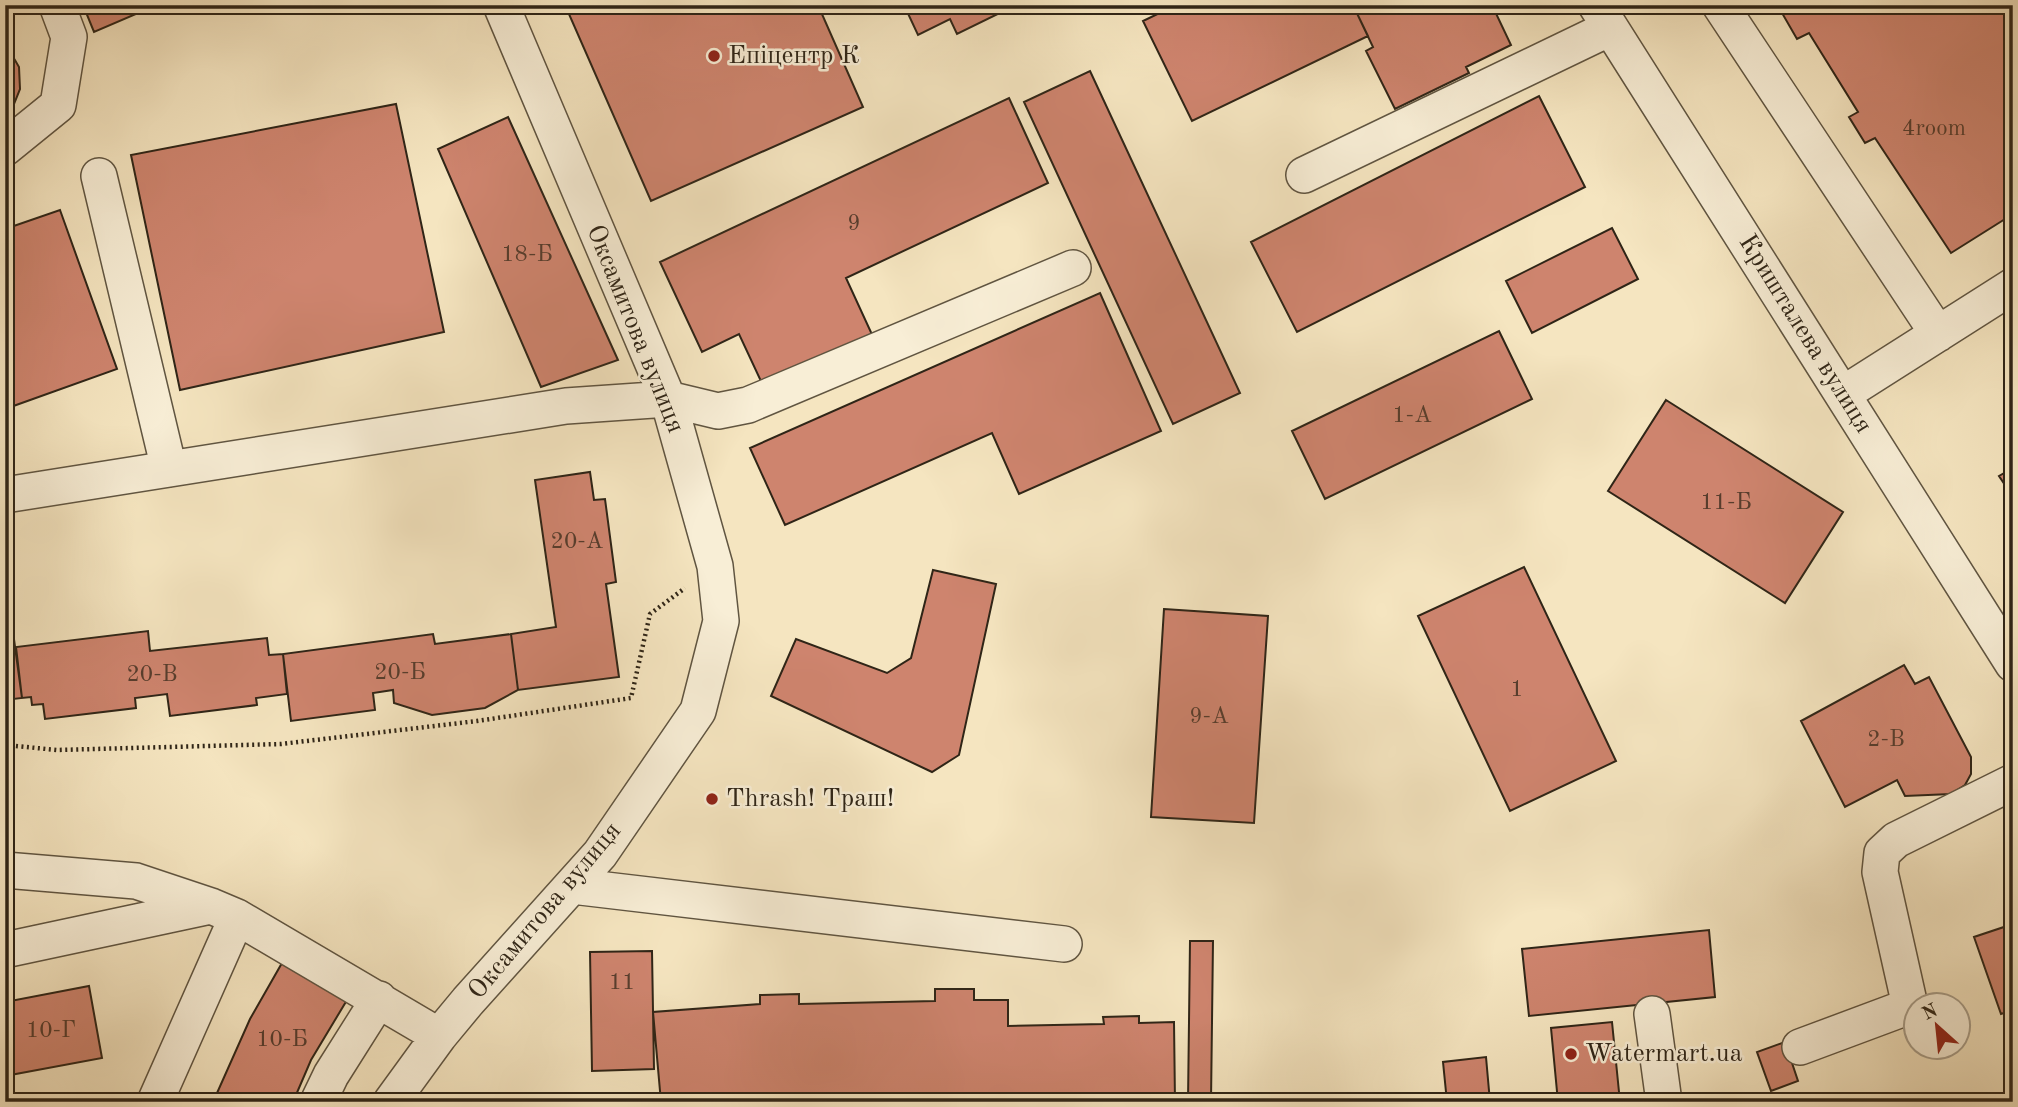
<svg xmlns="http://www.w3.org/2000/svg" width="2018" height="1107" font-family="'Old Standard TT',serif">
<rect width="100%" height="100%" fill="#f5e5c0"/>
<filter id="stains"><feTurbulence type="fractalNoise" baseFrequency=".00286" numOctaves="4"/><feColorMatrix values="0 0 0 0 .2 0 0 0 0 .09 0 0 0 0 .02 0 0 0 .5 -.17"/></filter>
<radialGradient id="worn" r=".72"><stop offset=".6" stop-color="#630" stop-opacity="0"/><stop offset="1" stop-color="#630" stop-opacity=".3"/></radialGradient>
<!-- building -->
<path fill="#ce846e" stroke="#2f2517" stroke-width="2" d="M83,5H141L143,11L94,32Z
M565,5H818L863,107L651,201Z
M904,5H1011L1012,7L957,34L950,19L918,35Z
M1176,5H1353L1368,36L1192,121L1143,21Z
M1353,5H1492L1511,45L1466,67L1469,73L1395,109L1366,51L1373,47Z
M1792,5H2013V214L1951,253L1875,138L1865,143L1849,117L1858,112L1809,33L1797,39L1782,13L1793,7Z
M5,43L19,67L20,89L12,109L5,116Z
M1090,71L1240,393L1173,424L1024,102Z
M1539,96L1585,187L1297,332L1251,242Z
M1009,98L1048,183L846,278L875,341L766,392L739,334L702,352L660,262Z
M396,104L444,332L180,390L131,155Z
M508,117L618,360L541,387L438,149Z
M60,210L117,369L5,409V229Z
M1612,228L1638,279L1532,333L1506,281Z
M1100,293L1161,431L1019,494L992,433L785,525L750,448Z
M1499,331L1532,399L1325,499L1292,431Z
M1666,400L1843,512L1785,603L1608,491Z
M2013,468V497L1999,476Z
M590,472L594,500L605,499L616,582L606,584L619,677L518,690L511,634L556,627L535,480Z
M1524,567L1616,761L1510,811L1418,616Z
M933,570L996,584L959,755L932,772L771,696L796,639L887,673L911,658Z
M1164,609L1268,616L1254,823L1151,817Z
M148,631L150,651L267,638L269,655L283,654L287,694L256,698L257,705L170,716L167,694L135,698L136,708L45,719L43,704L32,705L31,697L22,698L16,647Z
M13,632L22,698L5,700V633Z
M433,634L435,644L511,634L518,690L485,708L432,715L394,703L393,690L373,693L375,710L291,721L283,654Z
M1904,665L1915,684L1929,677L1971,757V774L1965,785L1951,794L1905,796L1897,780L1845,807L1801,721Z
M2013,924V1010L2001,1014L1974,937Z
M1709,930L1715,997L1529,1016L1522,949Z
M1190,941H1213L1211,1102H1188Z
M652,951L654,1069L592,1071L590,952Z
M286,956L350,995L311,1060L293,1102H213L250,1019Z
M89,986L102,1058L5,1076V1002Z
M935,989H974V1000H1008V1026L1104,1024L1103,1017L1139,1016V1023L1174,1022L1175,1102H661L653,1012L760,1004V995L799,994V1004L935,1001Z
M1612,1022L1620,1102H1558L1551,1028Z
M1785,1042L1798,1081L1771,1091L1757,1052Z
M1486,1057L1490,1102H1447L1443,1062Z"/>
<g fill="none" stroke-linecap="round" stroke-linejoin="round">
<defs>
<path id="minor" d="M1596,5L2013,664
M1720,5L1938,334
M5,148L58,105L69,37L57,5
M1304,175L1610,28
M99,176L169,469
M1843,394L2013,286
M5,495L566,406L668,399L718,411L748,405L1073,268
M5,870L136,881L211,906L237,917
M572,886L1064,944
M5,950L211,906
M1652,1014L1664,1102
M1800,1047L1910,1006L1880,872L1882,853L1896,840L2013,782
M155,1102L237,917L439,1036
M318,1102L331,1075L379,999
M391,1102L439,1036L468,1001L600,854L698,711L721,621L715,566L668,399L501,5"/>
</defs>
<!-- minor casing -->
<use href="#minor" stroke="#605541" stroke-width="38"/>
<!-- path -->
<path stroke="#2f2517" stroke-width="4.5" stroke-dasharray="2 3.5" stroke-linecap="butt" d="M5,745L57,750L281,744L477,721L631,698L650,614L685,588"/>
<!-- minor -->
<use href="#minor" stroke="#f8eed6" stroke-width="35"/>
</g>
<!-- markers -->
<g fill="#8f2418" stroke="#f8eed6" stroke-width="2.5">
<circle cx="714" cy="56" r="7"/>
<circle cx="712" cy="799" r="7"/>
<circle cx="1571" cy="1054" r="7"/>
</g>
<g text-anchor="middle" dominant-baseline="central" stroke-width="5" stroke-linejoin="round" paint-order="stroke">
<!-- number labels -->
<g font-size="23" fill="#573d2d">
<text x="1934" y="128">4room</text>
<text x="854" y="223">9</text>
<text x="527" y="254">18-Б</text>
<text x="1412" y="415">1-А</text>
<text x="1726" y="502">11-Б</text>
<text x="577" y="541">20-А</text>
<text x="400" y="672">20-Б</text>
<text x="152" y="674">20-В</text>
<text x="1517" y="689">1</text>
<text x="1209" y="716">9-А</text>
<text x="1886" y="739">2-В</text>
<text x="622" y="982">11</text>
<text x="51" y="1030">10-Г</text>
<text x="282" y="1039">10-Б</text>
</g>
<!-- poi labels -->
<g font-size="26" fill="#2f2517" stroke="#f8eed6" text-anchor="start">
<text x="728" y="56">Епіцентр К</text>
<text x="726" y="799">Thrash! Траш!</text>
<text x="1585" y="1054">Watermart.ua</text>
</g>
<!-- street labels -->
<g font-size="26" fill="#2f2517" stroke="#f8eed6">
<text transform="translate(635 329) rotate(68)">Оксамитова вулиця</text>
<text transform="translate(1805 334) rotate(58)">Кришталева вулиця</text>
<text transform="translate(545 911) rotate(-50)">Оксамитова вулиця</text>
</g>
</g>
<!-- margin -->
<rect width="2018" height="1107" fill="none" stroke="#f5e5c0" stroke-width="28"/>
<rect x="7" y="7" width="2004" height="1093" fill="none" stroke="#2f2517" stroke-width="3.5"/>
<rect x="14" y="14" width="1990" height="1079" fill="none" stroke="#2f2517" stroke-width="2"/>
<!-- north arrow -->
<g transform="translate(1937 1026) rotate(333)"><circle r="33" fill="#f8eed6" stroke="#a89e8a" stroke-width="2"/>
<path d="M0-5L12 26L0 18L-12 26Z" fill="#8f2418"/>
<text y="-10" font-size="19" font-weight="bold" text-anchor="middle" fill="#2f2517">N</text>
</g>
<rect width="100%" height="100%" filter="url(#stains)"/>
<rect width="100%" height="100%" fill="url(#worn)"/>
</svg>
